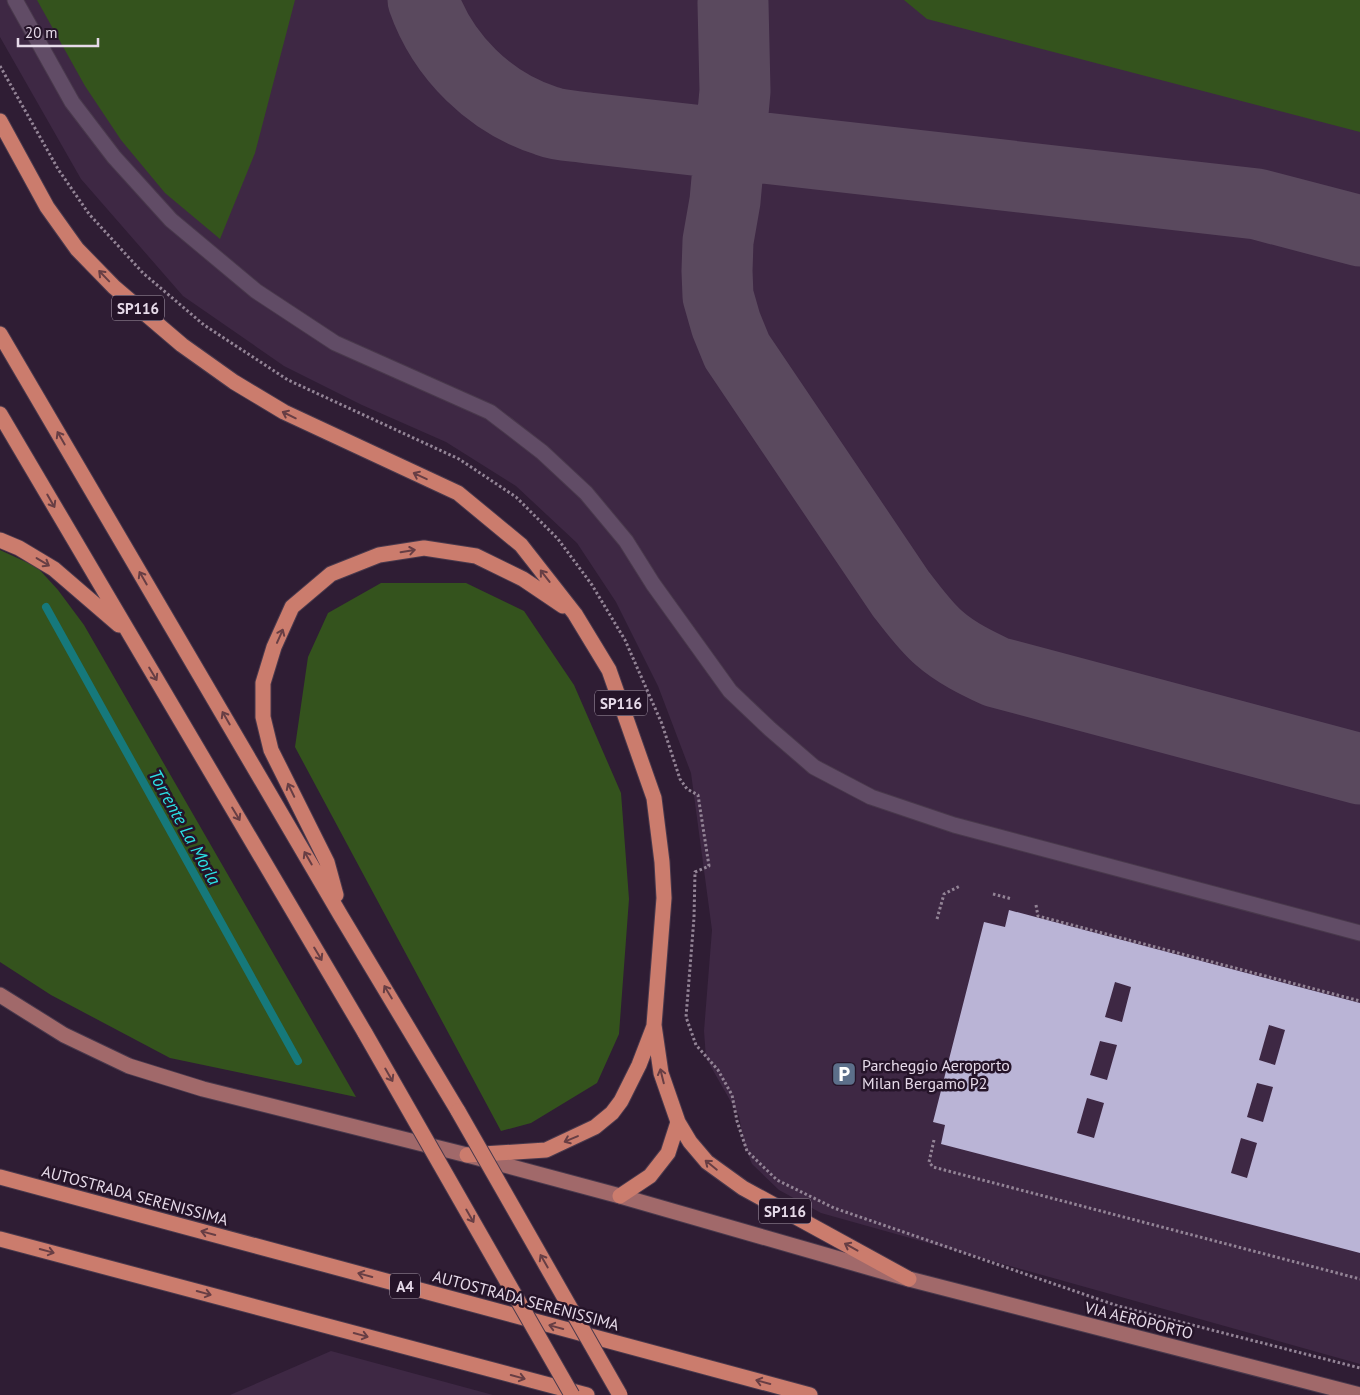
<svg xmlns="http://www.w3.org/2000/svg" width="1360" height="1395" font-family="'PT Sans',sans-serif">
<rect width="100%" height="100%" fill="#2f1d34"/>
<!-- built -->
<path fill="#3e2844" d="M0,0H1360V1364L821,1213L779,1190L752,1164L744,1144L739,1116L706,1058L704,1031L712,930L691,773L658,686L616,602L577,543L516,486L446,442L362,405L284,366L183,296L81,179L0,37Z
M331,1351L493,1395H230Z"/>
<!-- green -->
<path fill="#34531d" d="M37,0H295L255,153L220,239L165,193L121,140L85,86Z
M904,0H1360V132L927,19Z
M0,550L37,567L58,590L84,625L356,1097L170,1058L51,995L0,962Z
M381,583H466L524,611L574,685L621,793L629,899L619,1034L597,1083L531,1123L501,1131L295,747L308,657L328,613Z"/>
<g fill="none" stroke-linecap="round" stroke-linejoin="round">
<!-- stream -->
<path stroke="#16797b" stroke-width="8" d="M46,607L298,1061"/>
<!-- taxiway -->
<path stroke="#5a495e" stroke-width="71" d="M423,0C443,57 490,103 547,121C560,126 575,126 588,128L1257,204L1360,231
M733,3L735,91L725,201L718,241L717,271L718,296L726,324L737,351L901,594C913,609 925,626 939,638C956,653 977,663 996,672L1360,769"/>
</g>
<!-- building -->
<path fill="#bab4d6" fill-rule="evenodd" d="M1009,910L1360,1003V1253L941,1144L945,1125L933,1122L984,922L1005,927ZM1115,982L1131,987L1122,1022L1105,1017ZM1269,1025L1285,1030L1275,1065L1259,1060ZM1100,1041L1117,1045L1107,1080L1090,1075ZM1257,1083L1273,1087L1263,1122L1247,1117ZM1087,1098L1104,1103L1094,1138L1077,1133ZM1241,1138L1257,1143L1247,1178L1231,1173Z"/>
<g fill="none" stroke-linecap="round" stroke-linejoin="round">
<defs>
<path id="minor" d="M15,0L72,102L114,157L171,220L256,291L335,343L490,412L542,452L586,493L626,541L653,584L730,691L770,729L814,767L871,797L954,825L1360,933"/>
<path id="major" d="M0,995L64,1035L129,1066L203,1089L467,1155L620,1196L909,1279L1360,1395"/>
<path id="highway" d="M0,121L47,207L77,249L114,287L182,345L234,382L284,412L458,493L521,545L575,614L609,670L654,798L662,862L664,898L654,1025L661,1073L678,1122L690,1142L707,1162L743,1188L909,1279
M0,334L341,916L458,1111
M0,414L365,1033
M0,540L19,548L54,569L119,625
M336,895L327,862L271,750L263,717V683L274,647L292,607L331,574L379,555L424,548L476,556L523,579L563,606
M467,1155L546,1150L595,1127L612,1113L621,1101L639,1065L654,1026
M0,1177L810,1395
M620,1196L650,1176L668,1153L678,1122
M0,1239L587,1395"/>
</defs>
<!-- minor casing -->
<use href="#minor" stroke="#49394c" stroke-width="17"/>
<!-- major casing -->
<use href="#major" stroke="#49394c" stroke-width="17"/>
<!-- highway casing -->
<use href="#highway" stroke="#49394c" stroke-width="17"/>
<!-- path -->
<path stroke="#938496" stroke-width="3" stroke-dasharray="2.5 2.5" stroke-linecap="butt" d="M0,66L58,169L89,214L143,273L204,325L288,380L459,459L516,497L558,539L592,585L625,640L662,724L680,779L687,789L698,795L709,866L695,872L694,918L686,1017L696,1045L718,1070L732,1095L737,1121L747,1151L777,1180L834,1208L1118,1306L1360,1368
M993,894L1012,899
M1036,905L1038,916L1360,1001
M937,919L944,894L960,886
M934,1140L929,1162L933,1167L1360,1279"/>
<!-- minor -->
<use href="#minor" stroke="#614c66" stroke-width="15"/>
<!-- major -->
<use href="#major" stroke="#a1696a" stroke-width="15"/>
<!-- highway -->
<use href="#highway" stroke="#cb7c6d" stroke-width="15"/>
<defs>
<path id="highway-bridge" d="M365,1033L572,1395
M458,1111L620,1395"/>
</defs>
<!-- highway-bridge casing -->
<use href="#highway-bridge" stroke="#49394c" stroke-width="17" stroke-linecap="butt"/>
<!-- highway-bridge -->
<use href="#highway-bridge" stroke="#cb7c6d" stroke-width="15"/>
</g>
<!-- one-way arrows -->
<defs><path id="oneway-shaft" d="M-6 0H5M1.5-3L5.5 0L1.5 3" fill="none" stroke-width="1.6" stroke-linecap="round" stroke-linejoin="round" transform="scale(1.25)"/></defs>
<g stroke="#673e44">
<use href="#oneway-shaft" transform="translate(104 276) rotate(-134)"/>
<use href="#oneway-shaft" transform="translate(289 415) rotate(-154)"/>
<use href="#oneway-shaft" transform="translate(61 438) rotate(-120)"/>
<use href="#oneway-shaft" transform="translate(420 476) rotate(-155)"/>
<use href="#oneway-shaft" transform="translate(51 501) rotate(60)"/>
<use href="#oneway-shaft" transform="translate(408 551) rotate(-9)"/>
<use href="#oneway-shaft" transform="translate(43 562) rotate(31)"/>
<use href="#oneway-shaft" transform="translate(545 576) rotate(-128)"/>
<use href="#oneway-shaft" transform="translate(143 578) rotate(-120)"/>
<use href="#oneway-shaft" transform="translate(280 636) rotate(-66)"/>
<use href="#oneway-shaft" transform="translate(153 674) rotate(59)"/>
<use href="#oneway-shaft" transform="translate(226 718) rotate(-120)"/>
<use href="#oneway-shaft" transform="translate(291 790) rotate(-116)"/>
<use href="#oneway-shaft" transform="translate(236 814) rotate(59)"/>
<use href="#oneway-shaft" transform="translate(308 858) rotate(-120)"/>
<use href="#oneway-shaft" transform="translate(318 954) rotate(59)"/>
<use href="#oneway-shaft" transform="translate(388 992) rotate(-121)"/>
<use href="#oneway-shaft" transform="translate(389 1075) rotate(60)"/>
<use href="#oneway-shaft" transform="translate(662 1076) rotate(-104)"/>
<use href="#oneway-shaft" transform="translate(571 1139) rotate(157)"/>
<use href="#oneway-shaft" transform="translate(711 1165) rotate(-141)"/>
<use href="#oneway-shaft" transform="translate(470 1216) rotate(60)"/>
<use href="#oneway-shaft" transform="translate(208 1233) rotate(-165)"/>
<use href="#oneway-shaft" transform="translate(851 1247) rotate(-151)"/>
<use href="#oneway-shaft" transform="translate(47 1251) rotate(15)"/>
<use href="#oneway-shaft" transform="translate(544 1261) rotate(-120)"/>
<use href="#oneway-shaft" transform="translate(365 1275) rotate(-165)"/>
<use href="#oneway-shaft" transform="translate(204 1293) rotate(15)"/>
<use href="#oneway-shaft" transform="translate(556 1327) rotate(-165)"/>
<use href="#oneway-shaft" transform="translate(361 1335) rotate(15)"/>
<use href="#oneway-shaft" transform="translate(518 1377) rotate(15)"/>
<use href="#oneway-shaft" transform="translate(763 1382) rotate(-165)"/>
</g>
<!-- icons -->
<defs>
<symbol id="parking-square" viewBox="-11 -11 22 22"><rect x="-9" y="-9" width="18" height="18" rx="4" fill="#5c6f8a" stroke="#251429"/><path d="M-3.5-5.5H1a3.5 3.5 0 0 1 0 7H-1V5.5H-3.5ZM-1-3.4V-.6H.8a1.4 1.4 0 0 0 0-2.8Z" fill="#fff"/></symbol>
</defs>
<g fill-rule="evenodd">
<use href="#parking-square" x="830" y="1060" width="28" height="28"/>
</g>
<g text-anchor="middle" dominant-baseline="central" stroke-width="5" stroke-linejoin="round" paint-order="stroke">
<!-- shield labels -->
<g fill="#251429" stroke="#ac9faf" stroke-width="1">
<rect x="112" y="295.5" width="52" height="25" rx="4"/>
<rect x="595" y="690.5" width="52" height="25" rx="4"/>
<rect x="759" y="1198.5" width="52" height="25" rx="4"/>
<rect x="390" y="1273.5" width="30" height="25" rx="4"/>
</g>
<g font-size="15" font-weight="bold" fill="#e6dae9">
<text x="138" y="308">SP116</text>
<text x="621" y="703">SP116</text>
<text x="785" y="1211">SP116</text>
<text x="405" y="1286">A4</text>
</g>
<!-- poi labels -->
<g font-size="16" fill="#e6dae9" stroke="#251429" text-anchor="start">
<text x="862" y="1065">Parcheggio Aeroporto<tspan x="862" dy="18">Milan Bergamo P2</tspan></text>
</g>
<!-- street labels -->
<g font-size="16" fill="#e6dae9" stroke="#251429">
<text transform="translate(135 1195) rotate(15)">AUTOSTRADA SERENISSIMA</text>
<text transform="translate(526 1300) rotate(15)">AUTOSTRADA SERENISSIMA</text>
<text transform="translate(1139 1320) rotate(14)">VIA AEROPORTO</text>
</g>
<!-- water labels -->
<g font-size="18" font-style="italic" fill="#2be2e5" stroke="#251429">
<text transform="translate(185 827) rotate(61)">Torrente La Morla</text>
</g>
</g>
<!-- scale -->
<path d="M18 38v8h80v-8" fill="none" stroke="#e6dae9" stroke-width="2.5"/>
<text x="25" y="38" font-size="15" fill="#e6dae9" stroke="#251429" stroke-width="4" paint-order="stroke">20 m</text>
</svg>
